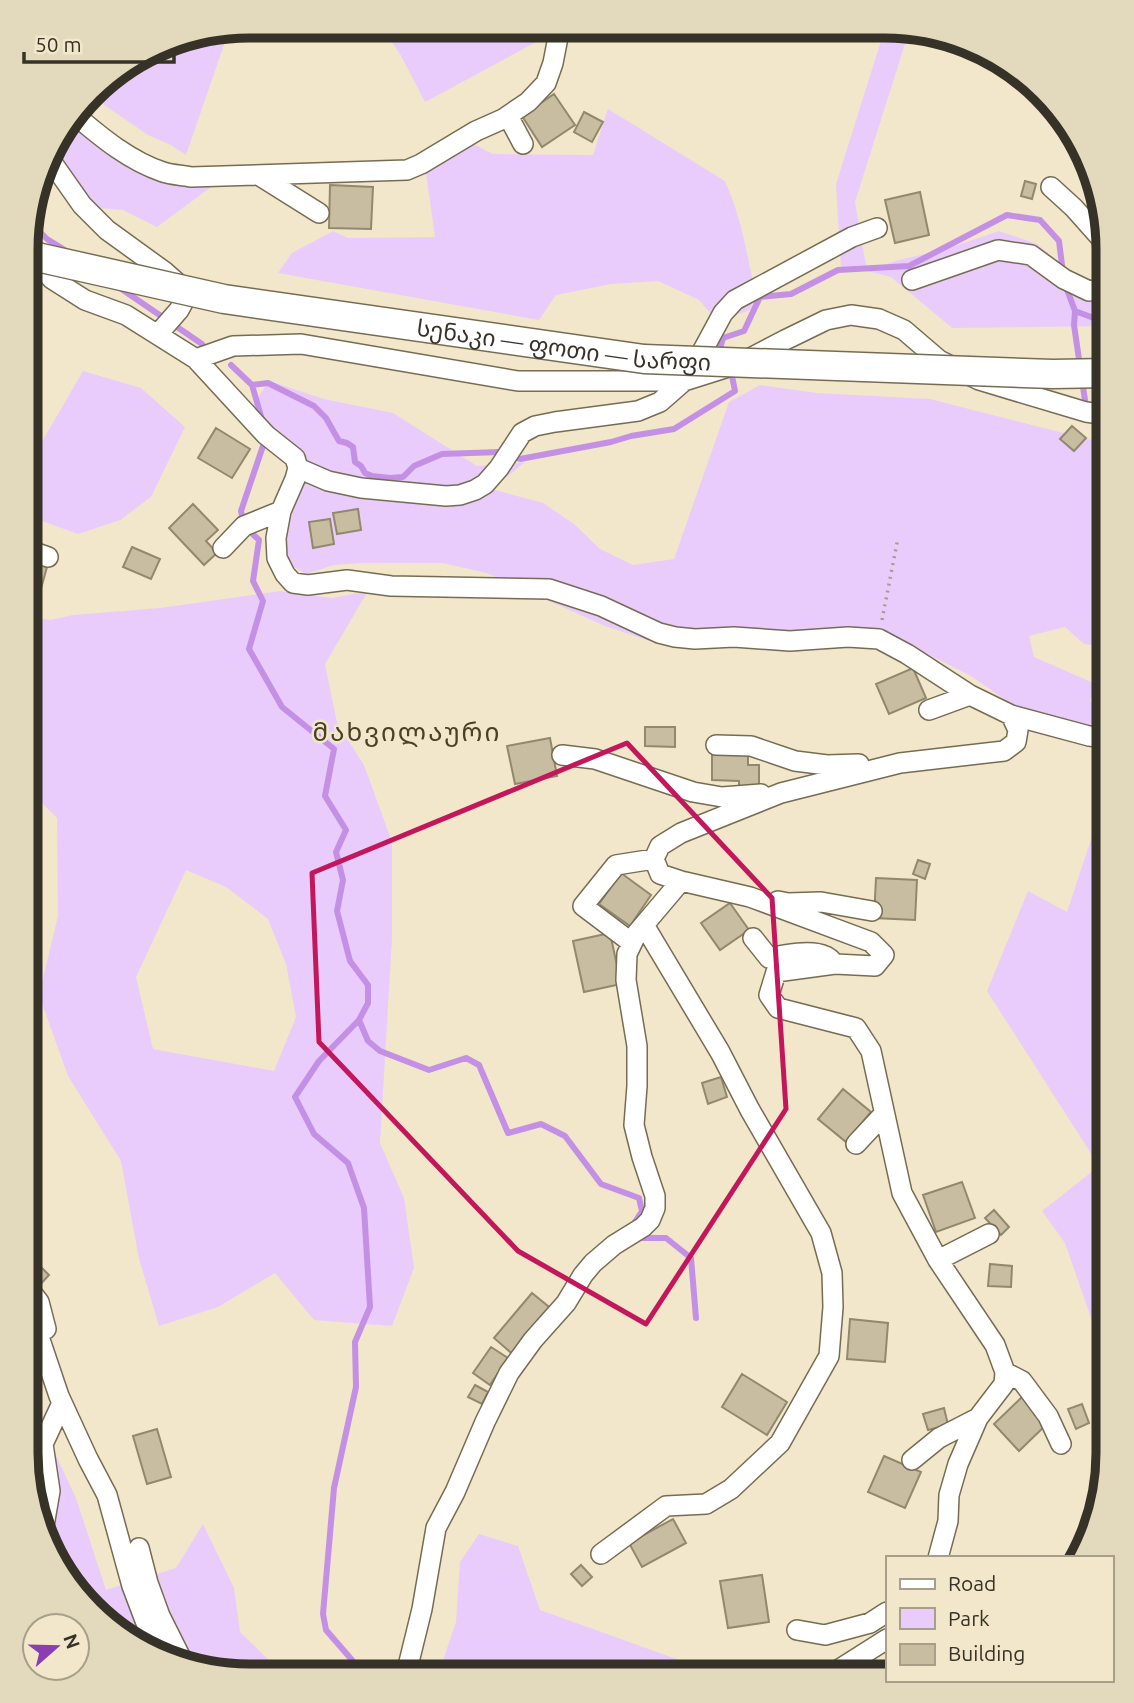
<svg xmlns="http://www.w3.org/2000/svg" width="1134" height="1703" font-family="Ubuntu,'Noto Sans Georgian',sans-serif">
<rect width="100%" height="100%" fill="#f2e7ca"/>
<!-- green -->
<path fill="#e9ccfc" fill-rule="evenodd" d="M382,27H554L553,33L425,102L400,54Z
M885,28H910L855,202L867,271L899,260L943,250L999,231L1037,244L1062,265L1075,280L1108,284V326L952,328L891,277L867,271L841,268L836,184Z
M233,29L226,39L186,155L171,145L148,135L91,96L103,81L178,38Z
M608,109L725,181C743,221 749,265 758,307L733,316L716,320L699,300L658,281L611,284L556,295L539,320L278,273L292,253L333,231L348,238L435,237L423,152L458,136L493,154L593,155Z
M74,117L119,147L219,181L157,227L123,210L69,205L48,161L56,138Z
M83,371L141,388L185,427L151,497L120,520L78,534L34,518L28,513V446L40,445Z
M269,381L324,399L393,413L477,466L525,462L492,489L543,503L574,524L600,549L633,565L674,559L729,402L760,385L817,393L930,399L1091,440L1108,438V648L1084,644L1065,627L1029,636L1034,657L1098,685L1090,701L1108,713V732L1037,722L971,676L927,654L894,641L845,628H827L784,638L674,643L650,641L605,626L487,573L442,563H360L334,565L306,574L289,564L281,547L298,468L248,413Z
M280,591L332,598L368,591L325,664L337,723L364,765L392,842V938L380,1143L404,1198L414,1268L392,1326L314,1320L275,1273L218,1307L159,1326L139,1259L121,1161L68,1076L39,995L58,916L57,818L27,788L28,616L50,620L73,615L160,608ZM186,870L226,887L268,919L286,964L296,1017L274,1071L153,1049L136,977Z
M1108,788L1107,1364L1065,1243L1042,1211L1099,1166L987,991L1028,891L1067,912Z
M26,1392L76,1498L106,1590L176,1568L203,1524L234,1588L240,1632L275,1666L278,1675H221L114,1631L43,1539L26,1453Z
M479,1534L518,1546L540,1610L724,1676L438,1675L456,1622L460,1562Z"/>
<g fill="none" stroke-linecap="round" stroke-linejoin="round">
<!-- stream -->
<path stroke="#c490e5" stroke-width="6" d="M28,220L47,239L68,252
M1065,284L1075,311L1074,325L1080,366
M120,288L202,344
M1075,311L1099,320L1108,315
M723,355L720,349L723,338L744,331L760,297L791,294L838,270L909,266L1007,215L1040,220L1059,241L1063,273
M231,365L252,385L263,423
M1082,380L1086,407
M252,385L268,383L314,406L326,418L339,441L347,443L353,447L355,462L361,466L365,473L372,476L390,478L403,477L414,466L442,454L500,452
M1090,417L1108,436
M266,437L241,511L244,526L259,540L253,581L263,601L249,649L282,707L334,749L325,796L346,830L336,852L343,880L337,911L350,961L368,985V1003L359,1020L319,1061L295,1097L314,1134L348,1163L364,1208L370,1307L355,1342L356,1387L334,1488L323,1614L326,1630L352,1660L357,1675
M514,457L520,459L611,442L631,436L674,429L735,391L732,376
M359,1020L368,1041L380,1051L429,1070L466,1058L479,1065L508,1133L541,1124L565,1136L601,1184L639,1198L642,1211L635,1222L636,1225
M641,1235L642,1238H666L691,1258L696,1318"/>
</g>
<!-- building -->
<path fill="#c8bda1" stroke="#92886e" stroke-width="2" d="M554,94L575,125L542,147L522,116Z
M584,112L603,122L592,142L574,132Z
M1025,181L1036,184L1032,199L1021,196Z
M330,185L373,187L371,229L329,228Z
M920,192L929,235L895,243L885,200Z
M1072,426L1086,438L1074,451L1060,439Z
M216,428L250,449L232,478L198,458Z
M193,504L218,530L206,541L217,553L204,565L169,528Z
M358,509L361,530L337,534L333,513Z
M330,519L334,544L313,548L309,522Z
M132,547L160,559L151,579L123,567Z
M28,561L47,567L39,596L28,593Z
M913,668L926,698L889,714L876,684Z
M645,727H675V747L645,746Z
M550,738L557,776L515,784L507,746Z
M712,753H748V765H759V787H739V781L712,780Z
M918,860L930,864L925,879L913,874Z
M621,873L651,895L630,926L599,904Z
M876,878L917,880L915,920L874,918Z
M730,903L749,930L720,950L701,923Z
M610,933L621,984L584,992L573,941Z
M721,1077L727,1097L708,1104L702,1083Z
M843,1089L871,1112L846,1142L818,1119Z
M962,1182L975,1218L936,1232L923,1195Z
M994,1210L1009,1227L1001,1235L985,1218Z
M27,1253L49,1275L37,1288L32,1283L27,1289Z
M990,1264L1012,1266L1011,1287L988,1286Z
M532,1293L554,1311L516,1357L494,1338Z
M850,1319L888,1323L885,1362L847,1359Z
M491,1347L508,1358L490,1385L473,1373Z
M742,1374L787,1402L767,1435L722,1407Z
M475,1385L488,1392L482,1404L468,1397Z
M1022,1397L1048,1423L1019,1451L994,1424Z
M1082,1404L1089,1423L1076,1429L1068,1409Z
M944,1408L948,1425L928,1430L923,1414Z
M157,1429L171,1477L147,1484L133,1436Z
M884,1456L921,1472L905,1508L868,1492Z
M673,1519L686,1543L642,1567L629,1543Z
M581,1565L592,1577L582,1586L571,1574Z
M762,1575L769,1622L728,1628L720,1581Z"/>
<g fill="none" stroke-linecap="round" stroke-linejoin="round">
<defs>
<path id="minor" d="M75,115C102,138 130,161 163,172C172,175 182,175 191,177L407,170L421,164L476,131L503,119L528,102L546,83L553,63L560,27
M508,116L523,144
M49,158L82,205L107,230L165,272L182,287L185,299L179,310L158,334
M260,176L319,213
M1051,187L1074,208L1106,244
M31,255L52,279L85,300L126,315L196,359L266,435L295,458L298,468L295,479L281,511L276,538L277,558L285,574L293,583L308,585L347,580L391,586L549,589L601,606L659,633L675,637L695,639L734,637L790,641L848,637L879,639L907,654L970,695L1011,715L1089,736L1108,738
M912,280L998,250L1031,255L1064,279L1089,291L1108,288
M196,359L233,346L301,344L518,381H684L741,363L785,340L826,320L851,315L879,319L904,330L939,360L979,380L1086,412L1108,415
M298,468L328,481L361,488L446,496L460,495L475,490L485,484L499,468L522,433L535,426L555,422L638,411L660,402L684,381L703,350L723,313L735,300L852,237L877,228
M223,548L244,526L281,511
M28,550L48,557
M929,710L970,695
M716,745L751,746L795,761L827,765L859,764
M562,755L595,759L693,792L722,797L761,794
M778,901L788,903L821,902L872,911
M753,938L769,958C783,955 812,949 825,956C829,957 831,960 834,963
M632,943L583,906L616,865L654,859
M856,1144L883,1115
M938,1260L989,1234
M32,1293L39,1302L46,1329
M26,1311L33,1319L59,1396L88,1459L107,1495L132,1586L146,1623L160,1650
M1005,1372L1022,1381L1048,1416L1061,1444
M912,1460L939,1438L978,1418
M41,1528L44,1526L50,1491L43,1444L62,1403
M139,1548L148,1583L160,1616L181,1658
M601,1554L666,1506L706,1504L731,1489L780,1443L829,1356L833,1307L832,1273L821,1233L750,1110L720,1052L644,925
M938,1558L948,1521L949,1495L958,1464L978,1418L1004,1384L1005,1372L995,1345L938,1260L902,1193L871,1051L856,1028L778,1008L769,995L776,972L835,964L875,966L884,955L871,942L750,897L681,881L660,874L654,859L660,846L681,833L781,793L900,763L1004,751L1016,742L1018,730L1011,715
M797,1630L825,1635L870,1623L887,1612
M410,1675L408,1666L422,1609L436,1528L455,1492L485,1422L509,1373L533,1340L566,1303L583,1275L593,1263L614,1245L643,1227L650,1220L655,1208V1196L642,1157L634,1125L637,1086V1046L626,980L627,954L637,933L681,881
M827,1677L887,1639"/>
</defs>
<!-- minor casing -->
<use href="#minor" stroke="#766c53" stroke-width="22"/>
<!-- path -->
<path stroke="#a79f89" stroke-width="3.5" stroke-dasharray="2 5" stroke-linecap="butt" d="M882,620L898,538"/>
<!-- minor -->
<use href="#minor" stroke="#fff" stroke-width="19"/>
<defs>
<g id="highway-bridge">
<path id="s1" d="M28,255L224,299L644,359L1053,374L1108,373"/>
</g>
</defs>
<!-- highway-bridge casing -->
<use href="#highway-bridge" stroke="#766c53" stroke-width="31" stroke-linecap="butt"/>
<!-- highway-bridge -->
<use href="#highway-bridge" stroke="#fff" stroke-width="28"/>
</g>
<!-- marked area -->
<path fill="none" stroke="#c2185b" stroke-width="5" stroke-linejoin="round" d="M627,743L772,898L786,1109L646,1324L518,1251L319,1042L312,873Z"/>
<g text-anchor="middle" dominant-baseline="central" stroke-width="5" stroke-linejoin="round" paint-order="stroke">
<!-- street labels -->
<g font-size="23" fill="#373227" stroke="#f2e7ca">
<text stroke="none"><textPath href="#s1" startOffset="544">სენაკი — ფოთი — სარფი</textPath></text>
</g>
<!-- quarter labels -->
<g font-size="26" letter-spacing="2" fill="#494027" stroke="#f2e7ca">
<text x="407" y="731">მახვილაური</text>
</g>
</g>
<!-- crop -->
<path d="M0 0H1134V1703H0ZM249 38H885A211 211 0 0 1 1096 249V1453A211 211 0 0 1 885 1664H249A211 211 0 0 1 38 1453V249A211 211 0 0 1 249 38Z" fill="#e3d9bd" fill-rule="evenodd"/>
<path fill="none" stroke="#373227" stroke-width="9" d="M249 38H885A211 211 0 0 1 1096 249V1453A211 211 0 0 1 885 1664H249A211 211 0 0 1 38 1453V249A211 211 0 0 1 249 38Z"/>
<!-- legend -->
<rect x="886" y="1556" width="228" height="126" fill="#f2e7ca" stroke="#a79f89" stroke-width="2"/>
<rect x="900" y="1579" width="35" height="10" fill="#ffffff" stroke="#a79f89" stroke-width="2"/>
<text x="948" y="1591" font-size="21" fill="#373227">Road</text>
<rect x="900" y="1608" width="35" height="21" fill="#e9ccfc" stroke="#a79f89" stroke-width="2"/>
<text x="948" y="1626" font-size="21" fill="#373227">Park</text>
<rect x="900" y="1644" width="35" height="21" fill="#c8bda1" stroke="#a79f89" stroke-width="2"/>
<text x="948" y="1661" font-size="21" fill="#373227">Building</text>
<!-- north arrow -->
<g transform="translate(56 1647) rotate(70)"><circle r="33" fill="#f2e7ca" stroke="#a79f89" stroke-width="2"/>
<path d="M0-5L12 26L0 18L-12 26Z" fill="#893fb1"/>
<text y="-10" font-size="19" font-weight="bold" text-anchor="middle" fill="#373227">N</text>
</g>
<!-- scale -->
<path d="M24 52v10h150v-10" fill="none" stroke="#373227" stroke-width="3.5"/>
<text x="35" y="52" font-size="21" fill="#373227" stroke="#f2e7ca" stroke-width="5" paint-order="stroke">50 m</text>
</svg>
